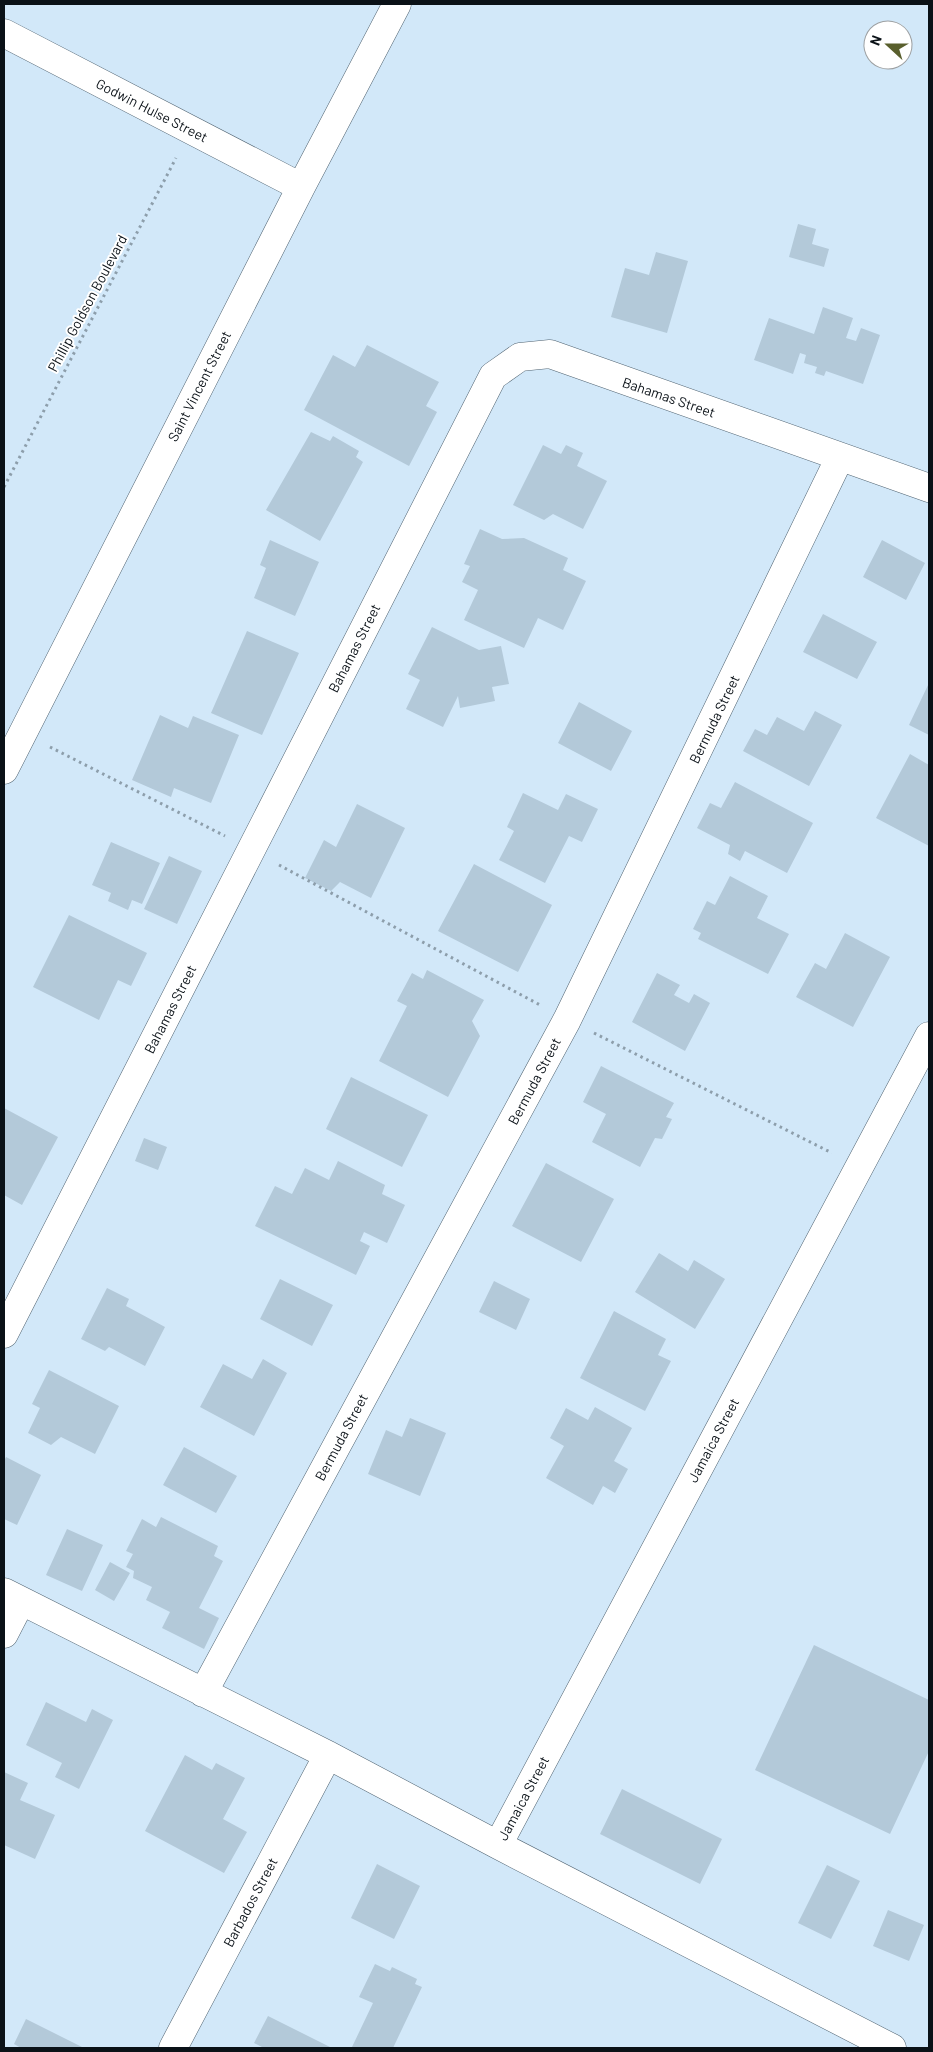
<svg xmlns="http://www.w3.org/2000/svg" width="933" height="2052" font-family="Barlow,sans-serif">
<rect width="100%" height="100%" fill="#d2e8f9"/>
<!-- building -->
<path fill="#b3c9d9" d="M798,224L816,229L812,244L829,249L824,267L789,257Z
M656,252L688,261L667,333L611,317L625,268L649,275Z
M823,307L853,318L846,338L856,341L861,328L880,335L863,384L826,371L824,376L815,373L817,367L804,363L806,355L800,353L793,374L754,360L769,318L814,334Z
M367,345L439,382L426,406L437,412L409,466L304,410L333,355L355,367Z
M311,432L330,441L333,436L359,451L356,457L363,462L320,541L266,510Z
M543,445L561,454L566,445L583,453L577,466L607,481L583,529L553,514L544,520L513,505Z
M480,529L502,539L524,538L568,558L563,570L586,581L563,630L538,618L524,648L464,620L478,590L462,582L470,566L464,564Z
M270,540L319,562L295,616L254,598L266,568L260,565Z
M882,540L925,563L906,600L863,577Z
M823,614L877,642L857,679L803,652Z
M432,627L479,650L501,646L509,684L492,687L495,701L460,708L458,696L443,727L406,709L420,680L408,674Z
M247,631L299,653L262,735L211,713Z
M929,683V735L909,725Z
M579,702L632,731L611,771L558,743Z
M815,711L842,725L809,786L743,751L755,729L767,735L777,717L804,731Z
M160,715L188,728L193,716L239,735L211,803L174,788L171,797L132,780Z
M910,754L929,765V846L876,818Z
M735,782L813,823L787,873L745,851L740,861L728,854L730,845L697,828L710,803L721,808Z
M523,793L558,810L566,794L598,809L582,842L569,836L545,883L499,860L514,831L507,827Z
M357,804L405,828L371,898L340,882L331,891L305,878L324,840L336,847Z
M111,842L160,863L142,904L132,900L128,910L108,901L111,893L92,885Z
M169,856L202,871L177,924L144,909Z
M474,864L552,905L518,972L438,931Z
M730,876L768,896L757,918L789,934L768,974L698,939L701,933L693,929L707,901L715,905Z
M69,915L147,953L131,986L118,980L99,1020L33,987Z
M845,933L890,957L853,1027L796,997L815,963L826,969Z
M427,970L484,1000L472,1021L480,1036L448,1097L379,1061L407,1006L397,1001L412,973L423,979Z
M657,973L680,985L674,995L689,1003L694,994L710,1003L685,1051L632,1022Z
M601,1066L674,1103L666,1117L672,1119L662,1139L655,1138L640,1167L592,1142L606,1114L583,1102Z
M351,1077L428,1115L402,1167L326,1129Z
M4,1108L58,1137L22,1205L4,1195Z
M144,1138L167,1147L158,1170L135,1161Z
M338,1161L385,1185L382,1194L405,1205L387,1243L364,1232L360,1241L370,1246L356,1275L255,1226L275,1186L292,1194L305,1168L329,1180Z
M546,1163L614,1199L581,1262L512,1226Z
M659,1253L688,1271L694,1260L725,1279L695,1329L635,1292Z
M280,1279L333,1305L312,1346L260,1319Z
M494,1281L530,1299L516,1330L479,1312Z
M107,1288L129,1299L126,1306L165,1327L145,1366L109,1347L105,1351L81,1339Z
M614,1311L666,1339L658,1355L671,1361L645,1411L580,1378Z
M263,1359L287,1373L254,1436L200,1407L223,1364L252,1379Z
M49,1370L119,1406L95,1454L61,1437L51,1445L28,1433L40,1408L32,1404Z
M595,1407L632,1428L614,1461L628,1469L615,1493L603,1486L593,1505L546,1478L564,1446L550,1438L566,1408L588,1420Z
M410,1418L446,1433L420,1496L368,1474L386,1430L402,1437Z
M184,1447L237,1476L216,1513L163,1485Z
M6,1457L41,1475L17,1525L4,1519V1461Z
M161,1517L218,1546L214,1556L223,1561L199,1608L219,1618L204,1649L162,1628L170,1612L146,1600L152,1587L133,1578L134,1571L126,1567L133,1554L126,1551L142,1519L156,1527Z
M67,1529L103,1545L82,1591L46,1575Z
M110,1562L130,1573L114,1601L95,1590Z
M814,1645L929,1700V1751L890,1834L755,1770Z
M46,1702L86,1722L92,1709L113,1720L79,1789L55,1777L62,1763L26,1745Z
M185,1755L212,1770L216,1763L245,1778L223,1819L247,1832L224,1873L145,1831Z
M4,1772L28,1783L20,1800L55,1815L35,1859L4,1845Z
M622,1789L722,1839L700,1884L600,1834Z
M377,1864L420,1886L394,1939L351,1918Z
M827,1865L860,1881L831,1939L798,1923Z
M888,1910L924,1925L909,1961L873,1946Z
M375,1964L390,1971L392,1967L417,1979L415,1984L422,1987L393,2048H356L352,2047L373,2003L359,1997Z
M268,2016L332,2048H264L254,2043Z
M26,2019L84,2048H21L14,2044Z"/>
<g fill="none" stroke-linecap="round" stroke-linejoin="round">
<defs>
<path id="minor" d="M4,33L301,187
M4,770L301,187L397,4
M4,1334L493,376L520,357L550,354L929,488
M4,1592L328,1755L498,1845L892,2048
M4,1634L21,1601
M203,1693L567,1020L840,457
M498,1845L929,1036
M173,2048L328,1755"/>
</defs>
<!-- minor casing -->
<use href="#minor" stroke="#516472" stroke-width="29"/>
<!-- path -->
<path stroke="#8d9eab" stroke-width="3" stroke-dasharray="2.5 4" stroke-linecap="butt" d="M4,487L176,158
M50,747L225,836
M279,865L540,1005
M594,1033L832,1153"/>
<!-- minor -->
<use href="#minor" stroke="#fff" stroke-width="28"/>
</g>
<g text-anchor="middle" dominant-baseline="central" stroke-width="4" stroke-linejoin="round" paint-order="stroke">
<!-- street labels -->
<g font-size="14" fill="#0a1117" stroke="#fff">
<text transform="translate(152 110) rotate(27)">Godwin Hulse Street</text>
<text transform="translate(87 303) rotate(-62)">Phillip Goldson Boulevard</text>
<text transform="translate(199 386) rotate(-63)">Saint Vincent Street</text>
<text transform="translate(669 397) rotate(19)">Bahamas Street</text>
<text transform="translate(354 648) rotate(-63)">Bahamas Street</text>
<text transform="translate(714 719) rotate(-64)">Bermuda Street</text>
<text transform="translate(170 1009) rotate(-63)">Bahamas Street</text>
<text transform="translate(534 1081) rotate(-62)">Bermuda Street</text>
<text transform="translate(341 1437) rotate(-62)">Bermuda Street</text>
<text transform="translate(713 1440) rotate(-62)">Jamaica Street</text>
<text transform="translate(523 1798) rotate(-62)">Jamaica Street</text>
<text transform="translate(250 1902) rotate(-62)">Barbados Street</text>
</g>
</g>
<!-- border -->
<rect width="933" height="2052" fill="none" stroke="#0a1117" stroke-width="10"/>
<!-- north arrow -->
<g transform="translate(888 45) rotate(291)"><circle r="24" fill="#ffffff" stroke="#9da0a2"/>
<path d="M0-4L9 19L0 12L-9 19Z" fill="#595f2d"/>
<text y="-8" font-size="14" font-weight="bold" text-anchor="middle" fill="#0a1117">N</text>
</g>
</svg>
